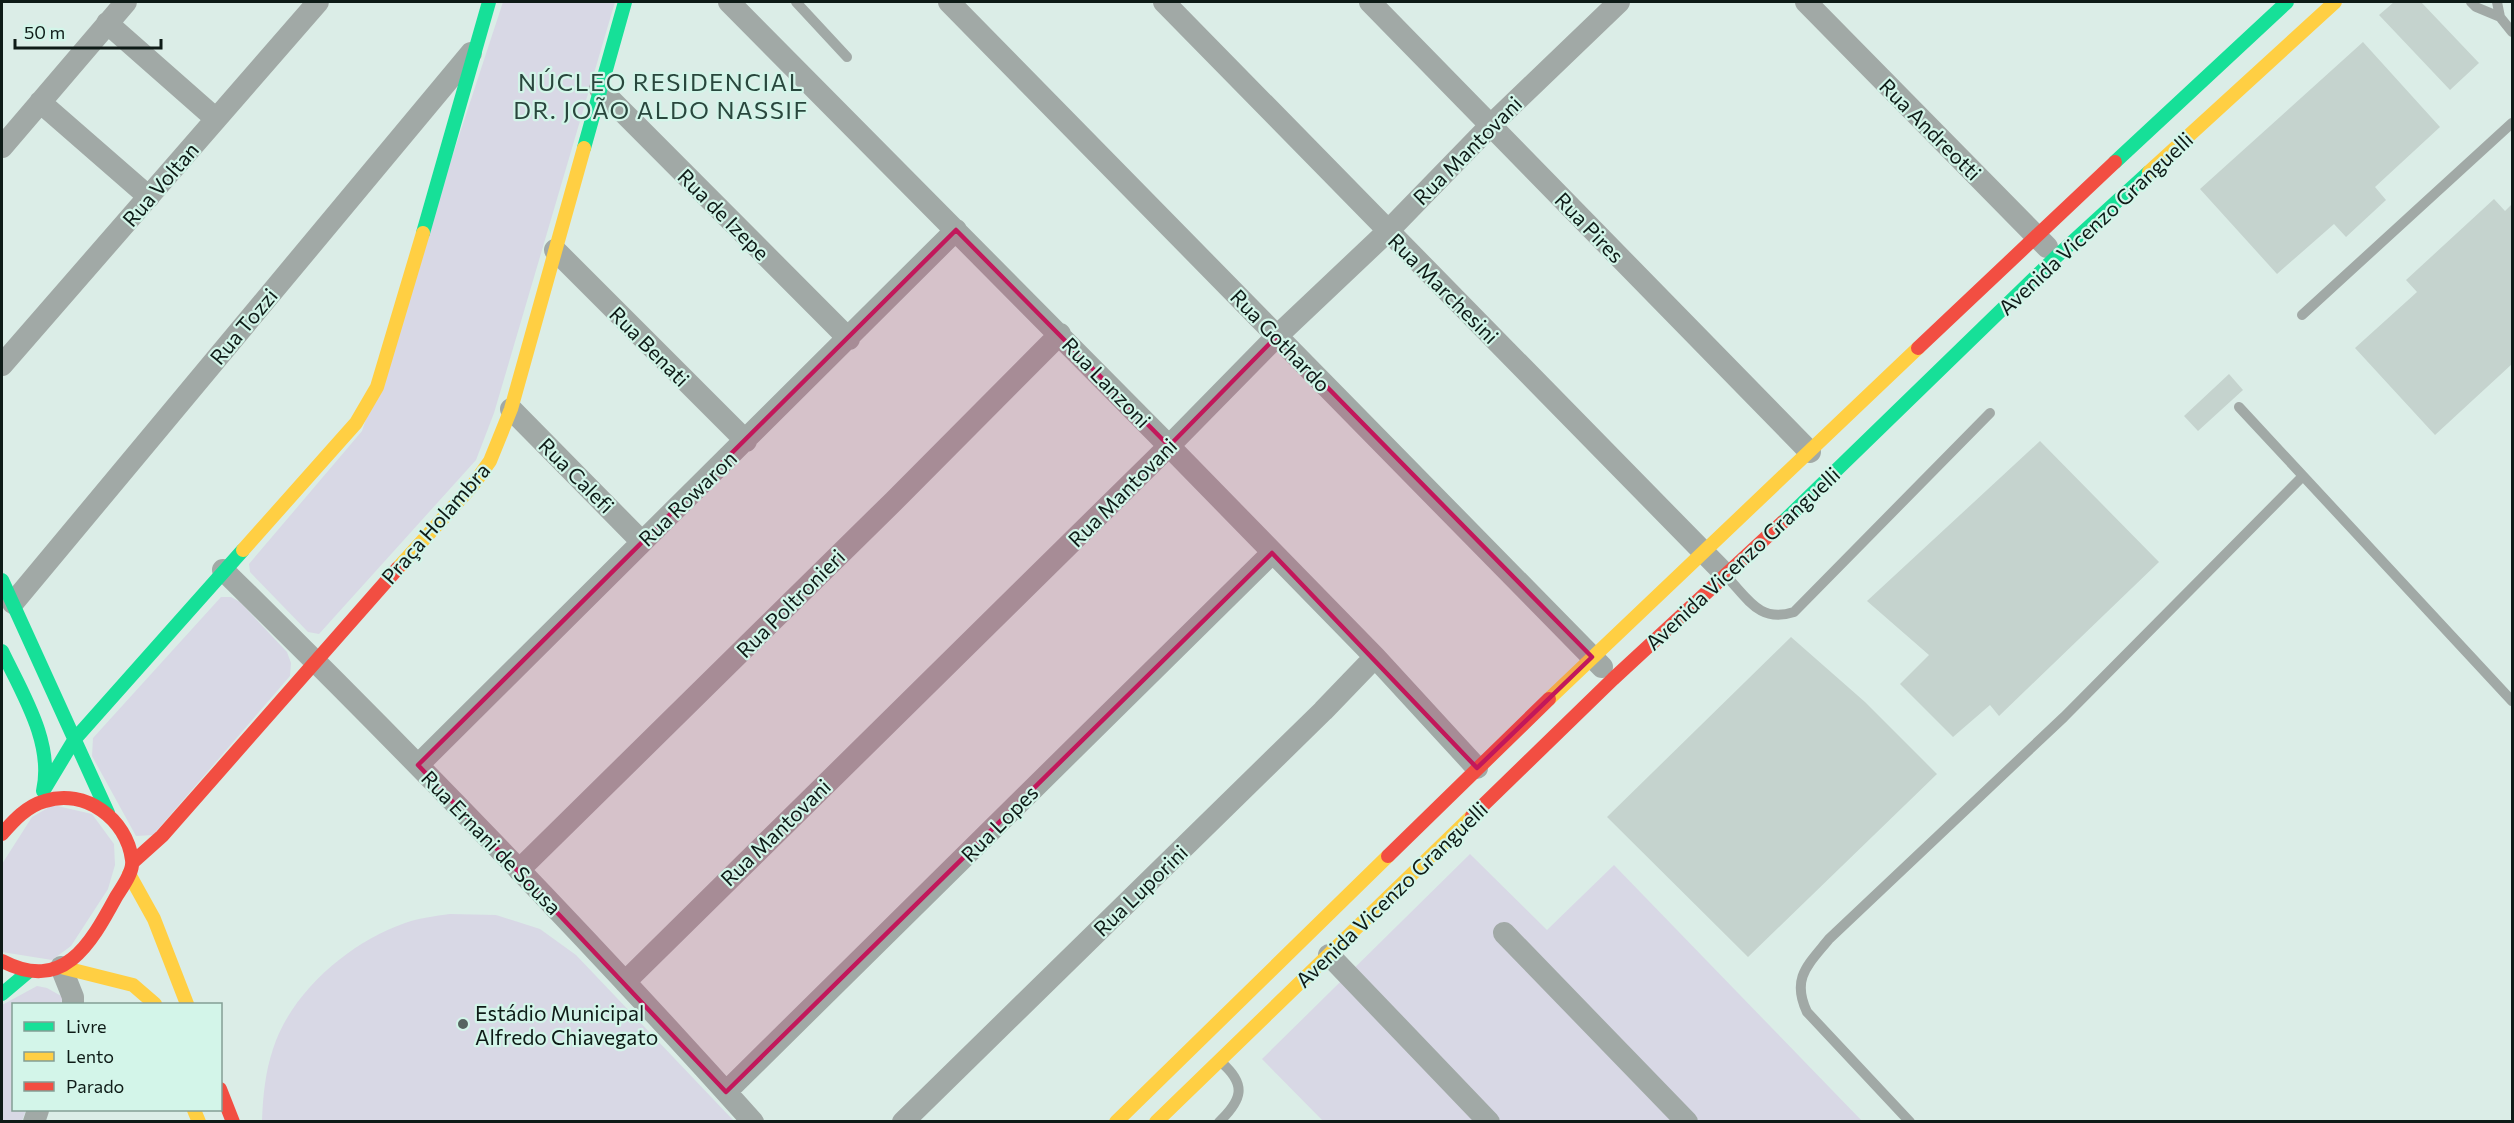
<svg xmlns="http://www.w3.org/2000/svg" width="2514" height="1123" font-family="Commissioner,sans-serif">
<rect width="100%" height="100%" fill="#dbede7"/>
<!-- green -->
<path fill="#d8d8e5" d="M503,2H615L494,413L476,460L319,634L308,632L250,572L249,564L362,431Z
M221,597H231L240,602L287,652L291,663L290,676L153,835L136,836L92,756L93,738Z
M53,805L92,814L114,844L115,865L108,889L71,946L52,960L2,952V864L32,817Z
M1470,854L1547,930L1614,865L1862,1121H1323L1262,1059Z
M450,914L496,915L540,929L576,955L734,1121H262C263,1096 265,1073 273,1049C291,992 350,942 405,923C419,918 435,916 450,914Z
M37,986L47,988L63,997L61,1004H14V1110H26L22,1121L2,1122V1005Z"/>
<!-- building -->
<path fill="#c5d3ce" d="M2394,2H2421L2479,63L2450,90L2379,15Z
M2363,42L2440,127L2375,187L2386,200L2346,237L2334,224L2277,274L2200,189Z
M2494,199L2505,211L2512,204V364L2435,435L2355,348L2417,292L2406,280Z
M2229,374L2243,390L2198,431L2184,416Z
M2040,441L2159,562L1999,716L1990,705L1953,737L1900,684L1929,655L1867,601Z
M1791,637L1865,702L1937,774L1748,957L1607,817Z"/>
<g fill="none" stroke-linecap="round" stroke-linejoin="round">
<!-- lane -->
<path stroke="#a1a9a6" stroke-width="10" d="M796,2L847,57
M2471,2L2476,7L2500,17
M2497,2L2500,17L2512,32
M2302,315L2512,123
M2239,407L2512,701
M1727,577C1749,600 1760,623 1794,612L1990,413
M1219,1122C1242,1100 1247,1085 1222,1063
M1910,1122L1807,1012C1791,978 1808,965 1829,939L2064,717L2303,476"/>
<!-- street -->
<path stroke="#a1a9a6" stroke-width="22" d="M729,2L1169,446L1375,657L1477,768
M949,2L1602,667
M1164,2L1725,574
M1370,2L1810,452
M1806,2L2047,247
M107,23L216,119
M600,89L849,339
M40,102L149,197
M2,147L126,2
M555,250L746,441
M2,365L318,2
M511,409L642,542
M223,570C405,749 583,932 753,1122
M13,603L471,53
M418,765L956,230
M519,870L894,501L1060,334
M1504,933L1687,1122
M1329,955L1489,1122
M61,967L73,997V1004
M625,982L1169,446L1277,336L1388,231L1491,125L1619,2
M726,1092L1272,553
M34,1122L38,1110
M903,1122L1323,711L1375,657"/>
<!-- fast -->
<path stroke="#16e098" stroke-width="14" d="M584,148L625,2
M2115,162L2287,2
M423,233L489,2
M1783,522L2056,257L2149,172
M2,580L108,813
M2,651C22,693 54,743 43,791
M44,790L74,740L243,550
M2,994L28,972"/>
<!-- slow -->
<path stroke="#ffcf43" stroke-width="14" d="M2149,172L2335,2
M243,550L356,423L377,387L423,233
M398,568L473,485L490,461L511,409L584,148
M1549,699L1918,348
M129,874L154,919L187,1004
M61,967L133,985L155,1004
M194,1110L199,1122
M1116,1122L1388,856
M1156,1122L1472,816"/>
<!-- jam -->
<path stroke="#f24e42" stroke-width="14" d="M1918,348L2115,162
M1472,816L1613,679L1783,522
M2,834C14,820 27,806 45,801C85,788 127,819 132,860C134,872 122,887 116,897C90,945 63,993 2,961
M1388,856L1549,699
M133,862L162,836L398,568
M220,1089L233,1122"/>
</g>
<!-- marked area -->
<path fill="#c2185b" fill-opacity="0.2" stroke="#c2185b" stroke-width="4.5" stroke-linejoin="round" d="M956,230L1169,446L1277,336L1592,657L1477,768L1272,553L726,1092L418,765Z"/>
<!-- markers -->
<circle fill="#566460" stroke="#d3f5e9" stroke-width="2" cx="463" cy="1024" r="6"/>
<g text-anchor="middle" dominant-baseline="central" stroke-width="4.5" stroke-linejoin="round" paint-order="stroke">
<!-- street labels -->
<g font-size="21" fill="#0e1b17" stroke="#d3f5e9">
<text transform="translate(1931 129) rotate(45)">Rua Andreotti</text>
<text transform="translate(1467 150) rotate(-45)">Rua Mantovani</text>
<text transform="translate(160 184) rotate(-49)">Rua Voltan</text>
<text transform="translate(724 214) rotate(45)">Rua de Izepe</text>
<text transform="translate(2095 223) rotate(-43)">Avenida Vicenzo Granguelli</text>
<text transform="translate(1590 227) rotate(46)">Rua Pires</text>
<text transform="translate(1444 288) rotate(45)">Rua Marchesini</text>
<text transform="translate(243 326) rotate(-50)">Rua Tozzi</text>
<text transform="translate(1281 340) rotate(46)">Rua Gothardo</text>
<text transform="translate(650 346) rotate(45)">Rua Benati</text>
<text transform="translate(1107 382) rotate(46)">Rua Lanzoni</text>
<text transform="translate(577 475) rotate(45)">Rua Calefi</text>
<text transform="translate(1122 492) rotate(-45)">Rua Mantovani</text>
<text transform="translate(687 498) rotate(-44)">Rua Rowaron</text>
<text transform="translate(435 523) rotate(-49)">Praça Holambra</text>
<text transform="translate(1742 558) rotate(-43)">Avenida Vicenzo Granguelli</text>
<text transform="translate(790 603) rotate(-45)">Rua Poltronieri</text>
<text transform="translate(999 823) rotate(-45)">Rua Lopes</text>
<text transform="translate(775 832) rotate(-44)">Rua Mantovani</text>
<text transform="translate(492 842) rotate(46)">Rua Ernani de Sousa</text>
<text transform="translate(1140 890) rotate(-44)">Rua Luporini</text>
<text transform="translate(1391 894) rotate(-44)">Avenida Vicenzo Granguelli</text>
</g>
<!-- poi labels -->
<g font-size="21" fill="#0e1b17" stroke="#d3f5e9" text-anchor="start">
<text x="475" y="1012">Estádio Municipal<tspan x="475" dy="24">Alfredo Chiavegato</tspan></text>
</g>
<!-- quarter labels -->
<g font-size="24" letter-spacing="1.5" fill="#29473d" stroke="#d3f5e9">
<text x="661" y="81">NÚCLEO RESIDENCIAL<tspan x="661" dy="28">DR. JOÃO ALDO NASSIF</tspan></text>
</g>
</g>
<!-- border -->
<rect width="2514" height="1123" fill="none" stroke="#0e1b17" stroke-width="6"/>
<!-- legend -->
<rect x="12" y="1003" width="210" height="108" fill="#d3f5e9" stroke="#849e95" stroke-width="1.5"/>
<rect x="24" y="1022" width="30" height="9" fill="#16e098" stroke="#849e95" stroke-width="1.5"/>
<text x="66" y="1033" font-size="18" fill="#0e1b17">Livre</text>
<rect x="24" y="1052" width="30" height="9" fill="#ffcf43" stroke="#849e95" stroke-width="1.5"/>
<text x="66" y="1063" font-size="18" fill="#0e1b17">Lento</text>
<rect x="24" y="1082" width="30" height="9" fill="#f24e42" stroke="#849e95" stroke-width="1.5"/>
<text x="66" y="1093" font-size="18" fill="#0e1b17">Parado</text>
<!-- scale -->
<path d="M15 39v9h146v-9" fill="none" stroke="#0e1b17" stroke-width="3"/>
<text x="24" y="39" font-size="18" fill="#0e1b17" stroke="#d3f5e9" stroke-width="4.5" paint-order="stroke">50 m</text>
</svg>
